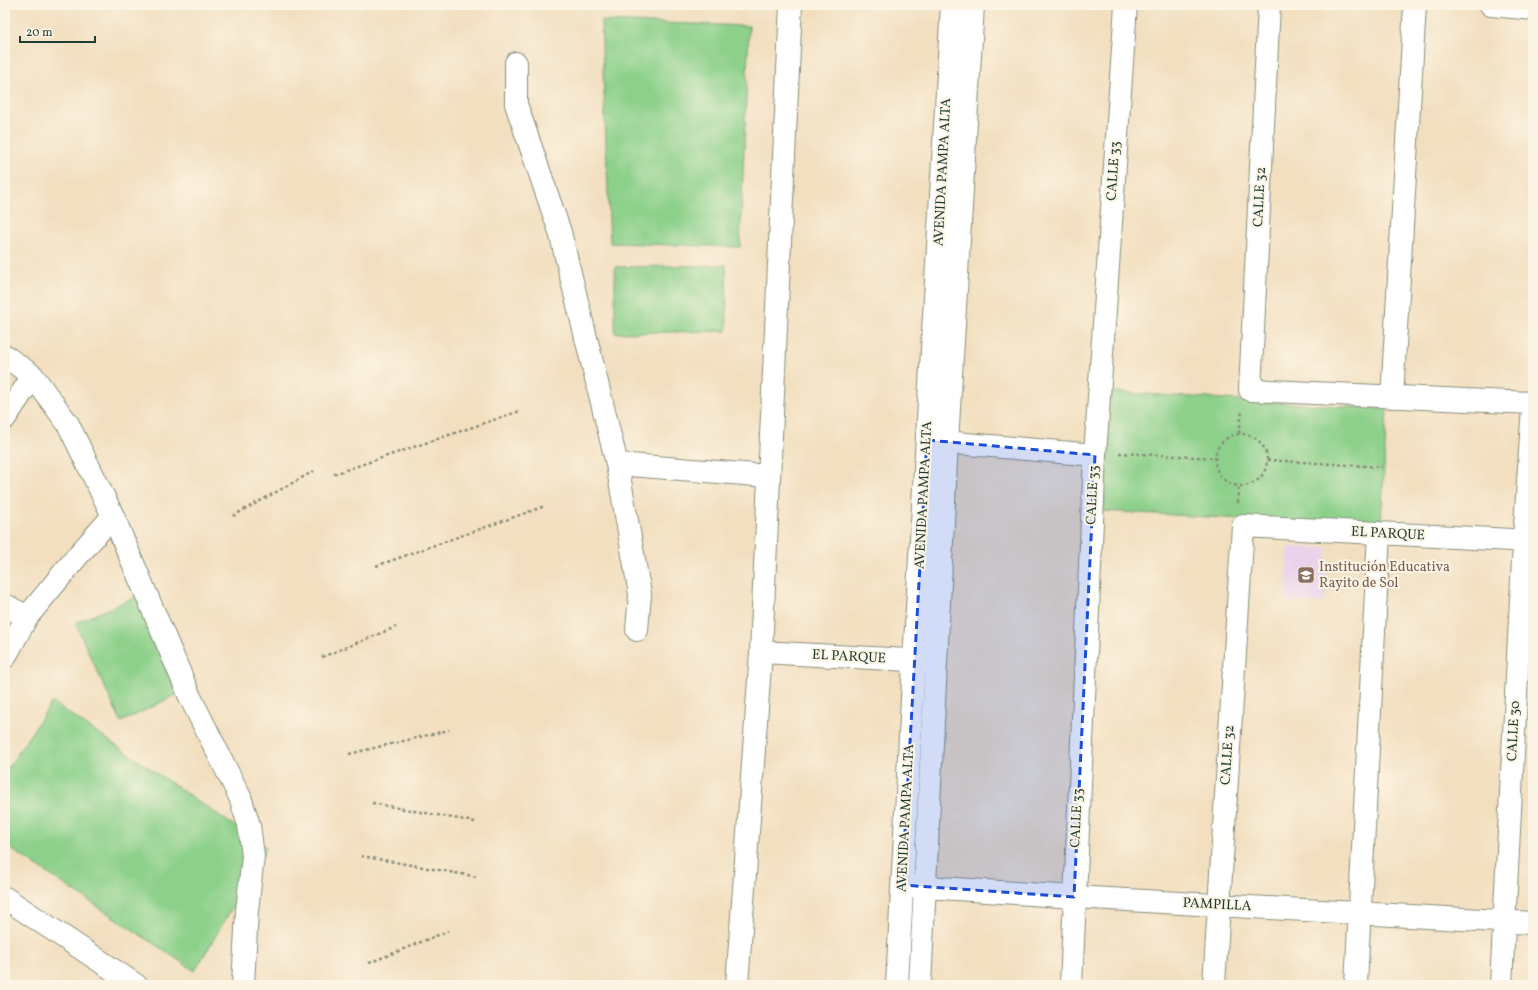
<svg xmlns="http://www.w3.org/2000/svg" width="1538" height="990" font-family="Vollkorn,serif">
<rect width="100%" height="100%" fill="#fcf5e5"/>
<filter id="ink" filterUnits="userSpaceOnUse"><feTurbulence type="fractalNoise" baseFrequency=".025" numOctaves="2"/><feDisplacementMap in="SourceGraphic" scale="8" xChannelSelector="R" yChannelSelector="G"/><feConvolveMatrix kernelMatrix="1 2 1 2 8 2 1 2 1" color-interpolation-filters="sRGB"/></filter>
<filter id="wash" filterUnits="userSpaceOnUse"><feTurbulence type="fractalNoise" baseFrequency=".012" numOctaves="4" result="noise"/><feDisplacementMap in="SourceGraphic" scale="16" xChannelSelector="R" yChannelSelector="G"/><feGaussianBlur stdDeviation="0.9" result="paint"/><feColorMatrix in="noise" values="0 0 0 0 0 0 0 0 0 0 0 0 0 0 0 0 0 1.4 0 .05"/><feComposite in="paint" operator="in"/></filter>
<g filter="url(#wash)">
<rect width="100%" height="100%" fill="#f2dfbf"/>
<!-- built -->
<path fill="#ead1ec" d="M1288,547L1327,548L1325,603L1286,601Z"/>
<!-- green -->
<path fill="#8cd08a" stroke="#56865f" d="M601,21L749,26L740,247L610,243Z
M726,265L727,331L615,333V267Z
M1111,392L1387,409L1381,527L1104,511Z
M140,595L182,692L121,722L75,623Z
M52,702L267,848L195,971L5,845V772Z"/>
</g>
<g filter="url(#ink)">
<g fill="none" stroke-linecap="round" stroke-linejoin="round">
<defs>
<path id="minor" d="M1269,5L1250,390L1533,403
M1491,5L1533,9
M516,63V104L560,232L617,464L640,594L637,630
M5,356L33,376L68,424L113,516L190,697L240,797L249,825L253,856L247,911L243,985
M1392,397L1415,5
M5,418L33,376
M932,441L1095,455
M617,464L769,476
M5,605L27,617
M761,652L927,661
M5,657L27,617L80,553L113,516
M911,886L1074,897L1533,923
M5,898L136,985
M737,985L761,652L791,5
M897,985L914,660L952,5
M920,985L947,442L973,5
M1071,985L1095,455L1126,5
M1214,985L1243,526L1533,541
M1356,985L1379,533
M1501,985L1524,541L1533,406"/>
</defs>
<!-- minor casing -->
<use href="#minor" stroke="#888e7a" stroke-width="24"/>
<!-- path -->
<path stroke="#888e7a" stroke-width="2.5" stroke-dasharray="3 3" stroke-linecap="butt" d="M1239,433L1242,412
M1215 460a26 26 0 1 1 52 0a26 26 0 1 1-52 0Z
M1119,453L1215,458
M1267,460L1382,467
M334,474L520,411
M1238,503L1239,485
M233,516L314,471
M376,566L545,506
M322,657L396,627
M349,754L449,730
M372,803L475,822
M361,856L478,877
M369,963L448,931"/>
<!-- minor -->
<use href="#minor" stroke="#fff" stroke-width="22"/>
</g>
</g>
<!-- marked area -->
<path fill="#1d4ed8" fill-opacity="0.2" stroke="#1d4ed8" stroke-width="3" stroke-dasharray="8 5" stroke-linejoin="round" d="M927,440L1095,455L1074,897L902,885Z"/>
<!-- icons -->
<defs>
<symbol id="school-square" viewBox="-11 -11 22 22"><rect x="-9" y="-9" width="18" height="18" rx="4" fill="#8d6e63" stroke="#fcf5e5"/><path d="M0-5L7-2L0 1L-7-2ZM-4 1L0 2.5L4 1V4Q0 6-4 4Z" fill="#fff"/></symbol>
</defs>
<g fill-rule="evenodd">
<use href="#school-square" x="1296" y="565" width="20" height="20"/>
</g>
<g text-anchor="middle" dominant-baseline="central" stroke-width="4" stroke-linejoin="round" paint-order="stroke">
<!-- street labels -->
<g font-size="14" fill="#1f3d34" stroke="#fcf5e5">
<text transform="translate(1114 171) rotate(-86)">CALLE 33</text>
<text transform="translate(943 172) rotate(-87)">AVENIDA PAMPA ALTA</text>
<text transform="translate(1260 197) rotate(-87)">CALLE 32</text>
<text transform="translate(924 495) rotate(-87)">AVENIDA PAMPA ALTA</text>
<text transform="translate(1093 495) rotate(-87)">CALLE 33</text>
<text transform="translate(1388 534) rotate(3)">EL PARQUE</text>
<text transform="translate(849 657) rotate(3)">EL PARQUE</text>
<text transform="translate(1514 731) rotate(-87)">CALLE 30</text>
<text transform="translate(1228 755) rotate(-86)">CALLE 32</text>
<text transform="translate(906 818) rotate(-87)">AVENIDA PAMPA ALTA</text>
<text transform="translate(1077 818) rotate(-87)">CALLE 33</text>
<text transform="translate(1217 905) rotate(3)">PAMPILLA</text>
</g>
<!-- education labels -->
<g font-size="14" fill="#785e54" stroke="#fcf5e5" text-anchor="start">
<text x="1319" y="567">Institución Educativa<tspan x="1319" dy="16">Rayito de Sol</tspan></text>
</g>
</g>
<!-- margin -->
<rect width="1538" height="990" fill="none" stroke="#fcf5e5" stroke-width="20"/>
<!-- scale -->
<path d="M20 36v6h75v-6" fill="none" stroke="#1f3d34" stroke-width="2"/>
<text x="26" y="36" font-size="12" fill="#1f3d34" stroke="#fcf5e5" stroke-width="3" paint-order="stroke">20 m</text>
</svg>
